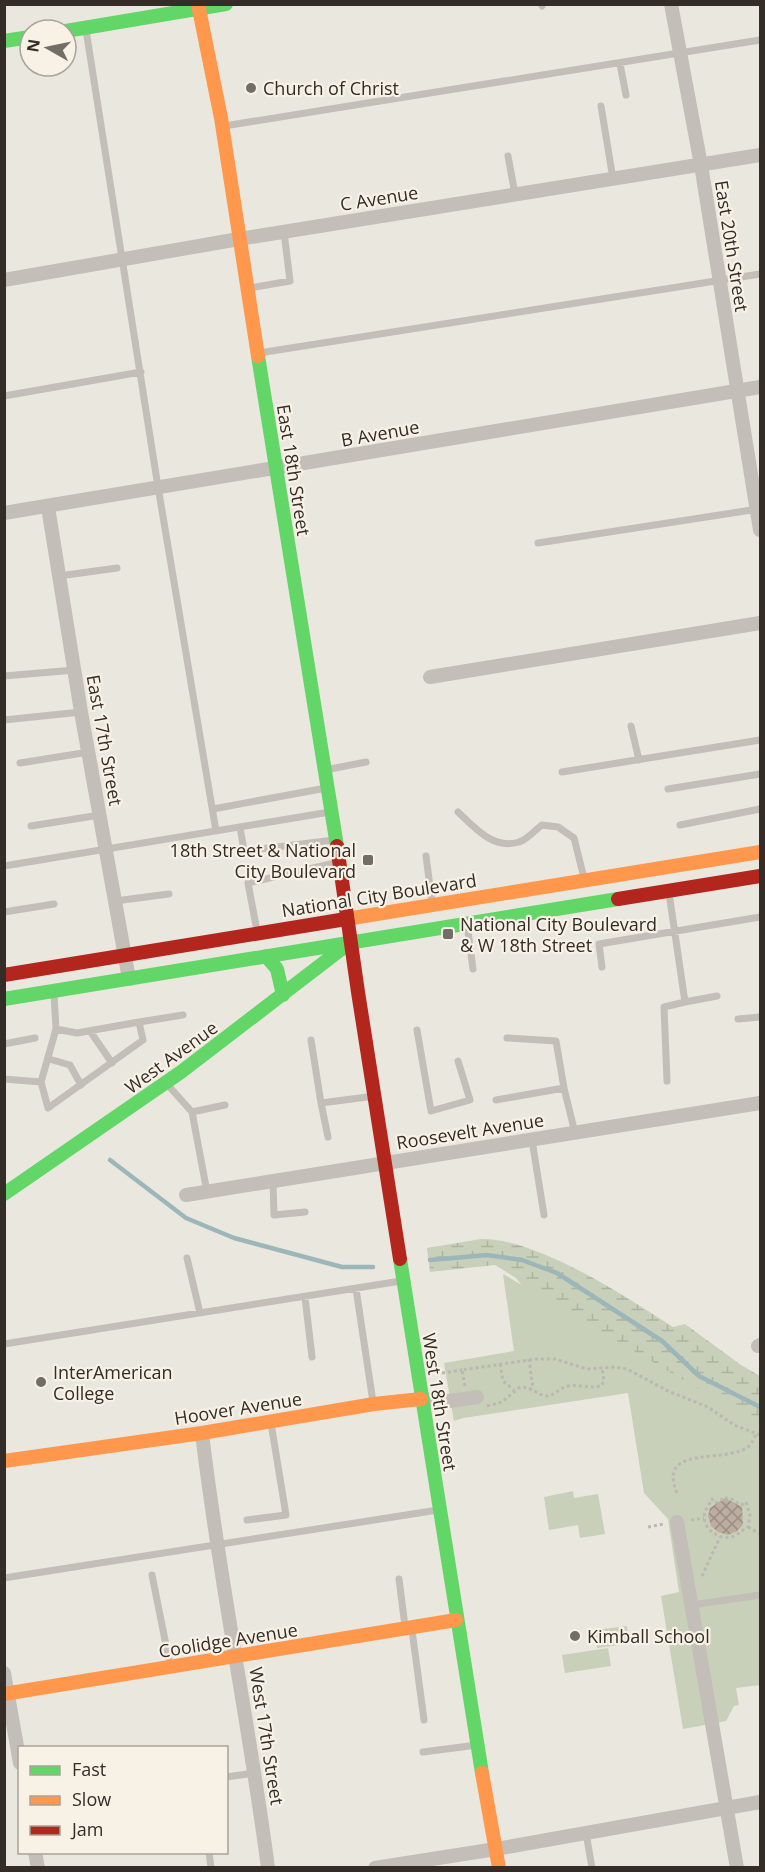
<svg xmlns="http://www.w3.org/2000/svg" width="765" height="1872" font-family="'Open Sans',sans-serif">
<defs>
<pattern id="wetland-marsh" width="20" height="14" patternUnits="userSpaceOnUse" patternTransform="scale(1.5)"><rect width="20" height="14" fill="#c8d0ba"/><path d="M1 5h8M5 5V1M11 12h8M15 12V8" fill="none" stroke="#acb3a0"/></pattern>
<pattern id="building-cross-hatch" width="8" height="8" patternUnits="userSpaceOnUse" patternTransform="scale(1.5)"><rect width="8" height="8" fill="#bdada1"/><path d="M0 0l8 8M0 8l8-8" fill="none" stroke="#9a8d83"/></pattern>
</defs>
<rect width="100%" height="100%" fill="#eae7df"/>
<!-- wetland -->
<path fill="url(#wetland-marsh)" d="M481,1239C537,1238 625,1296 673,1327L685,1324L741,1365L760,1376V1463L641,1386L529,1295L516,1278L495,1265L430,1272L427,1248Z"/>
<!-- green -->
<path fill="#c8d0ba" d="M503,1274L760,1425V1685L736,1688L739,1705L734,1706L726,1721L683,1729L661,1596L679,1592L668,1519L644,1493L628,1393L463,1418L454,1421L444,1363L514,1351Z
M573,1491L574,1498L598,1494L605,1534L580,1538L578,1525L549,1530L544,1497Z
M627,1626L629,1644L597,1648L595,1630Z
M608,1648L611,1666L565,1673L562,1655Z"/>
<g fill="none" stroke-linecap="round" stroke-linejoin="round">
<!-- stream -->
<path stroke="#9cb7ba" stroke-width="4.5" d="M110,1160L186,1218L234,1238L342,1267H373
M430,1260L487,1255L522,1260L557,1273L662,1341L699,1376L760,1407"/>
</g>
<!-- building -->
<path fill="url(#building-cross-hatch)" d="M725,1498L742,1507L743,1524L737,1531L728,1535L718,1532L711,1526L708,1516L710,1508Z"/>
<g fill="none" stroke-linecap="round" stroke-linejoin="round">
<!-- path -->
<path stroke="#bcb7b0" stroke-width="3" stroke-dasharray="3 3" stroke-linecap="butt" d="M529,1359L533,1389
M500,1364L503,1381L514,1390
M442,1373L462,1370
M465,1386L462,1370L536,1359H555L587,1369L615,1367L627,1369L670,1392L708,1407L734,1425L760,1435
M487,1406L502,1402L520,1387C533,1387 537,1395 546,1396C555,1396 559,1388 568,1386C578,1384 589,1389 601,1386L604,1381L602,1368
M677,1493C656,1443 727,1465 749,1446C752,1443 755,1437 756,1433
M725,1498H730L741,1505L746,1502L750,1515L748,1527C742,1530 738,1535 731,1537C719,1540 705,1530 704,1517C704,1511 709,1505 712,1499L715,1503Z
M691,1520L704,1518
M648,1527L664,1524
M748,1527L760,1534
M702,1576L720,1537"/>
<!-- lane -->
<path stroke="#c3beb8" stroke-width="7" d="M541,4L542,6
M86,30L158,487L216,831
M620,64L626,95
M601,106L613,179
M224,126L760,40
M508,156L515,194
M250,288L290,281L284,232
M259,353L760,274
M4,396L141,372
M538,543L758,509
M59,576L117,568
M4,676L75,670
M4,720L81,712
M631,726L639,760
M20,763L89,752
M325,770L366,762
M562,772L760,740
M668,789L760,774
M213,809L326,788
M458,812C475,828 493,850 519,842C527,840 535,830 542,825L558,827L574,838L584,878
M680,825L760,809
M31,826L100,815
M240,827L244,851L334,840
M426,856L432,902
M4,866L330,812
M115,901L169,894
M4,912L54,904
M467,924L473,969
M257,931L248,883L339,862
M602,967L599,944L760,917
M685,1002L717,996
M738,1019L760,1017
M56,1029L77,1033L139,1022
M417,1030L431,1111L470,1100L458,1061
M90,1031L112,1063
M507,1038L556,1041L564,1088
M311,1040L321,1103L375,1096
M4,1044L35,1038
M49,1059L70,1065L81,1085
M4,1079L41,1082L56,1029L54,994
M667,1081L664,1007L685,1002L669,893
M41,1082L48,1108L143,1040L139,1022L183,1015
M166,1083L192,1112L207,1192
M496,1100L564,1088L575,1133
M321,1103L328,1137
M192,1112L225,1105
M532,1140L544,1215
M273,1181L274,1215L305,1212
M187,1258L200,1313
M356,1289L373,1402
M305,1297L312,1357
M4,1344L401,1281
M247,1520L286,1515L271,1423
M152,1575L170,1665
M4,1578L438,1510
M399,1579L405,1626
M692,1605L760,1595
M412,1630L424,1720
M423,1752L477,1745
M226,1777L255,1773
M586,1833L592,1868
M209,1852L211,1868"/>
<!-- street -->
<path stroke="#c3beb8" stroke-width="14" d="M671,4L701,165L760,530
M4,280L239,239L760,155
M48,507L81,712L129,979
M4,513L760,387
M430,677L760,623
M186,1195L760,1103
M758,1346L760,1345
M421,1399L450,1401L477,1397
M202,1433C219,1579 249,1722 268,1868
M677,1522L737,1868
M4,1673L20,1763
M35,1852L38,1868
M375,1868L496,1849L760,1802"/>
<!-- fast -->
<path stroke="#63d668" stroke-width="14" d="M66,31L226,4
M4,41L30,37
M258,356L337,846
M266,956L277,969L283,995
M4,999L618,899
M4,1194L181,1072L352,941
M400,1259L482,1773"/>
<!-- slow -->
<path stroke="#ff974d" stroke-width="14" d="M198,4L221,118L258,356
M340,920L760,852
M4,1461L202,1433L374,1404L421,1399
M4,1694L456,1620
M482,1773L499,1868"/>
<!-- jam -->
<path stroke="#b3261e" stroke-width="14" d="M337,846L358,992L400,1259
M618,899L760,876
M4,975L340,920"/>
</g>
<!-- markers -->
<g fill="#736d67" stroke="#f7f1e6" stroke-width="2">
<circle cx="251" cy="88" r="6"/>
<rect x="362" y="854" width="12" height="12" rx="3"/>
<rect x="442" y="928" width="12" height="12" rx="3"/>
<circle cx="41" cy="1382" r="6"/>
<circle cx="575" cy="1636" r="6"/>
</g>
<g text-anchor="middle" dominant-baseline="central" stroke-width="4.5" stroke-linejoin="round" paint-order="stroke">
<!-- poi labels -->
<g font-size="18" fill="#332c27" stroke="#f7f1e6" text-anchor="start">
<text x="263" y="88">Church of Christ</text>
<text x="356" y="850" text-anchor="end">18th Street &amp; National<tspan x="356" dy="21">City Boulevard</tspan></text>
<text x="460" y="924">National City Boulevard<tspan x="460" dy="21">&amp; W 18th Street</tspan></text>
<text x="53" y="1372">InterAmerican<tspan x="53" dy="21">College</tspan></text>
<text x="587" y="1636">Kimball School</text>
</g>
<!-- street labels -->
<g font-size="18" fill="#332c27" stroke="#f7f1e6">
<text transform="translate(379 198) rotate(-9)">C Avenue</text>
<text transform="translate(732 246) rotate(81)">East 20th Street</text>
<text transform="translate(380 433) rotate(-10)">B Avenue</text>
<text transform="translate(294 470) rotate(81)">East 18th Street</text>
<text transform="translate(105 740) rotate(80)">East 17th Street</text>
<text transform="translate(379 895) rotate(-9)">National City Boulevard</text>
<text transform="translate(171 1057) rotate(-36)">West Avenue</text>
<text transform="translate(470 1131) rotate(-9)">Roosevelt Avenue</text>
<text transform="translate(440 1402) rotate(81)">West 18th Street</text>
<text transform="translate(238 1408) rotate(-9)">Hoover Avenue</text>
<text transform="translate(228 1640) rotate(-9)">Coolidge Avenue</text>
<text transform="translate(267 1736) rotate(81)">West 17th Street</text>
</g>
</g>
<!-- border -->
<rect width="765" height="1872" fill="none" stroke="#332c27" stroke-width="12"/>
<!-- legend -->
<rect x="18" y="1746" width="210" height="108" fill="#f7f1e6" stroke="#a9a29a" stroke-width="1.5"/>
<rect x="30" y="1766" width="30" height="9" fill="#63d668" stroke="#a9a29a" stroke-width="1.5"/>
<text x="72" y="1776" font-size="18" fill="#332c27">Fast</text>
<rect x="30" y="1796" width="30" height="9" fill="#ff974d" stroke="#a9a29a" stroke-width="1.5"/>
<text x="72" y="1806" font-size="18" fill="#332c27">Slow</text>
<rect x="30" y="1826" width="30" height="9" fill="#b3261e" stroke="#a9a29a" stroke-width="1.5"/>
<text x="72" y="1836" font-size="18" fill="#332c27">Jam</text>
<!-- north arrow -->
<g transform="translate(48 48) rotate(279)"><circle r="28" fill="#f7f1e6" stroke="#a9a29a" stroke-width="1.5"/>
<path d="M0-4.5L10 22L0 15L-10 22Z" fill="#736d67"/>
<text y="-9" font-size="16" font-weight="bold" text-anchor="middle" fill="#332c27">N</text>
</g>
</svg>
